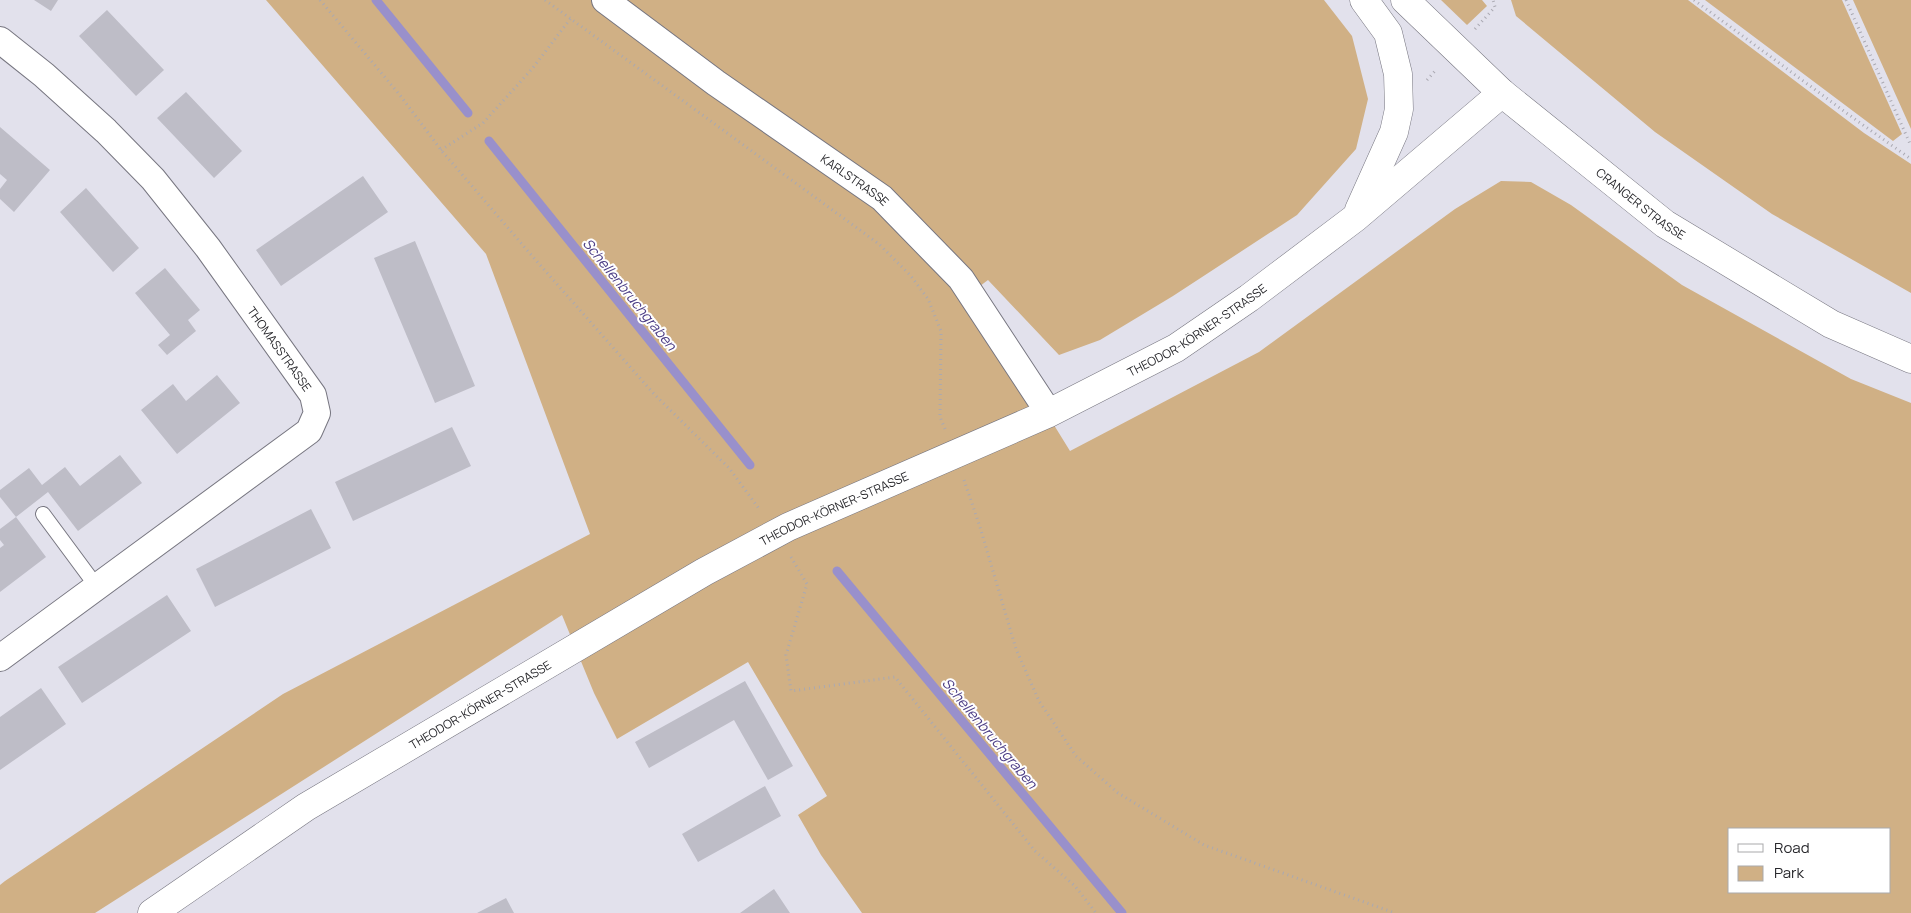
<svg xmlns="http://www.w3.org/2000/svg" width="1911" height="913" font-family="Manrope,sans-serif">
<rect width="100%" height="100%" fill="#e2e1ec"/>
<!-- green -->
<path fill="#d0b085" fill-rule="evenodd" d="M266,0H1324L1352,36L1368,99L1356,149L1297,215L1173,296L1100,340L1059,355L988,280L972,292L1070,451L1259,352L1455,209L1501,181L1531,182L1571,205L1682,285L1851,379L1911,403V913H862L821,855L798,815L827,796L748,662L617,739L594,693L562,615L95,913H0V885L5,881L283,694L590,534L486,254ZM1730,829H1890V892H1730Z
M1441,0H1482L1487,6L1467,25Z
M1511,0H1688L1864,133L1911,164V293L1772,214L1655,132L1516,16Z
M1705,0H1842L1902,134L1893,141Z
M1853,0H1911V129Z"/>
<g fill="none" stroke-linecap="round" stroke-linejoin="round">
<!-- stream -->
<path stroke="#9990cb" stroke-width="9" d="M376,0L468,113
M489,141L750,465
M837,571L1122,913"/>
</g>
<!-- building -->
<path fill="#bebdc7" d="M34,0H58L51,11Z
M107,10L164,70L136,96L79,36Z
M186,92L242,151L214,178L157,118Z
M0,127L50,170L14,212L0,199V189L7,180L0,174Z
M363,176L388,212L281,286L256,250Z
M86,188L139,248L113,272L60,212Z
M415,241L475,386L435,403L374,258Z
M165,268L200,310L188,320L196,331L167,355L158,345L170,335L135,293Z
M217,375L240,403L177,454L141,410L173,384L186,401Z
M452,427L471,466L353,521L335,482Z
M120,455L142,483L78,531L48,492L16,517L0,497V490L29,468L42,485L65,467L80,486Z
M311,509L331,548L215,607L196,569Z
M16,517L46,557L0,592V548L4,545L0,540V529Z
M167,595L191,631L82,703L58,667Z
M745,681L793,766L768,780L734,720L649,768L635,742Z
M41,688L66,724L0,770V717Z
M765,786L781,816L698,862L682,834Z
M774,889L790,913H740Z
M506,898L514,913H477Z"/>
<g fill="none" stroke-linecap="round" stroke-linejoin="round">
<defs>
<path id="lane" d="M43,514L97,587"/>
<g id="street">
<path id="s1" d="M605,0L716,83L882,198L961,279L1049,413"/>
<path id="s2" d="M0,40L44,75L106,131L153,179L208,248L313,395L317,413L309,431L0,658"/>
</g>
<g id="secondary">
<path id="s3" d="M1405,0L1502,93L1665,224L1831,324L1911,359"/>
<path d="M1359,210L1394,132L1399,109L1398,74L1388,33L1364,0"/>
<path id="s4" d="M152,913L306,807L704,572L788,527L1047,414L1176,348L1249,298L1355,218L1502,93"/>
</g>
</defs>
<!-- lane casing -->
<use href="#lane" stroke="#777680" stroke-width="16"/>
<!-- street casing -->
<use href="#street" stroke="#777680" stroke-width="28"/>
<!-- secondary casing -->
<use href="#secondary" stroke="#777680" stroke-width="29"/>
<!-- path -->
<path stroke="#aaa9b2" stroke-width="3" stroke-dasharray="1 4" stroke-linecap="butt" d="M320,0L399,94L441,150L533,257L654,394L729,468L760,510
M545,0L879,244L910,275L928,299L941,331L940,417L945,429
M1694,0L1856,120L1911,159
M1846,0L1911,146
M1475,29L1495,7L1493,0
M1427,80L1436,70
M441,150L483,123L532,69L571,18
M964,480L980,527L1016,649L1039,701L1076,756L1118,793L1204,845L1395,913
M791,557L807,584L786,655L791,691L895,677L1035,851L1075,886L1096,913"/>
<!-- lane -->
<use href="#lane" stroke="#fff" stroke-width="14"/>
<!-- street -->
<use href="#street" stroke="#fff" stroke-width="26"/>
<!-- secondary -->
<use href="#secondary" stroke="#fff" stroke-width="28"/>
</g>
<g text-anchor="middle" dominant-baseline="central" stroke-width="4" stroke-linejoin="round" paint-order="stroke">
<!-- street labels -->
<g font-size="12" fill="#28282c" stroke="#fff">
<text stroke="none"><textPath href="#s1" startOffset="308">KARLSTRASSE</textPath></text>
<text stroke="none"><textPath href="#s3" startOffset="312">CRANGER STRASSE</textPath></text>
<text stroke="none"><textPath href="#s4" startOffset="1199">THEODOR-KÖRNER-STRASSE</textPath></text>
<text stroke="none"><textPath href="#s2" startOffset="419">THOMASSTRASSE</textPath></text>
<text stroke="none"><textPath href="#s4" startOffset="794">THEODOR-KÖRNER-STRASSE</textPath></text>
<text stroke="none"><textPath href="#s4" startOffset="389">THEODOR-KÖRNER-STRASSE</textPath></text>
</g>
<!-- water labels -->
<g font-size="14" font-style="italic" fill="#4c3d85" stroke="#fff">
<text transform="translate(630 294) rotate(51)">Schellenbruchgraben</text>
<text transform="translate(990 733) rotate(50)">Schellenbruchgraben</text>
</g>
</g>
<!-- legend -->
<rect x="1728" y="828" width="162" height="65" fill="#ffffff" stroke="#a9a9ab"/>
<rect x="1738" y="844" width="25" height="8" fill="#ffffff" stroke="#a9a9ab"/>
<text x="1774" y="853" font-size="15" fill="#28282c">Road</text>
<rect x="1738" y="866" width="25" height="15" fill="#d0b085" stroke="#a9a9ab"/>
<text x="1774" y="878" font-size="15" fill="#28282c">Park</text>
</svg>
